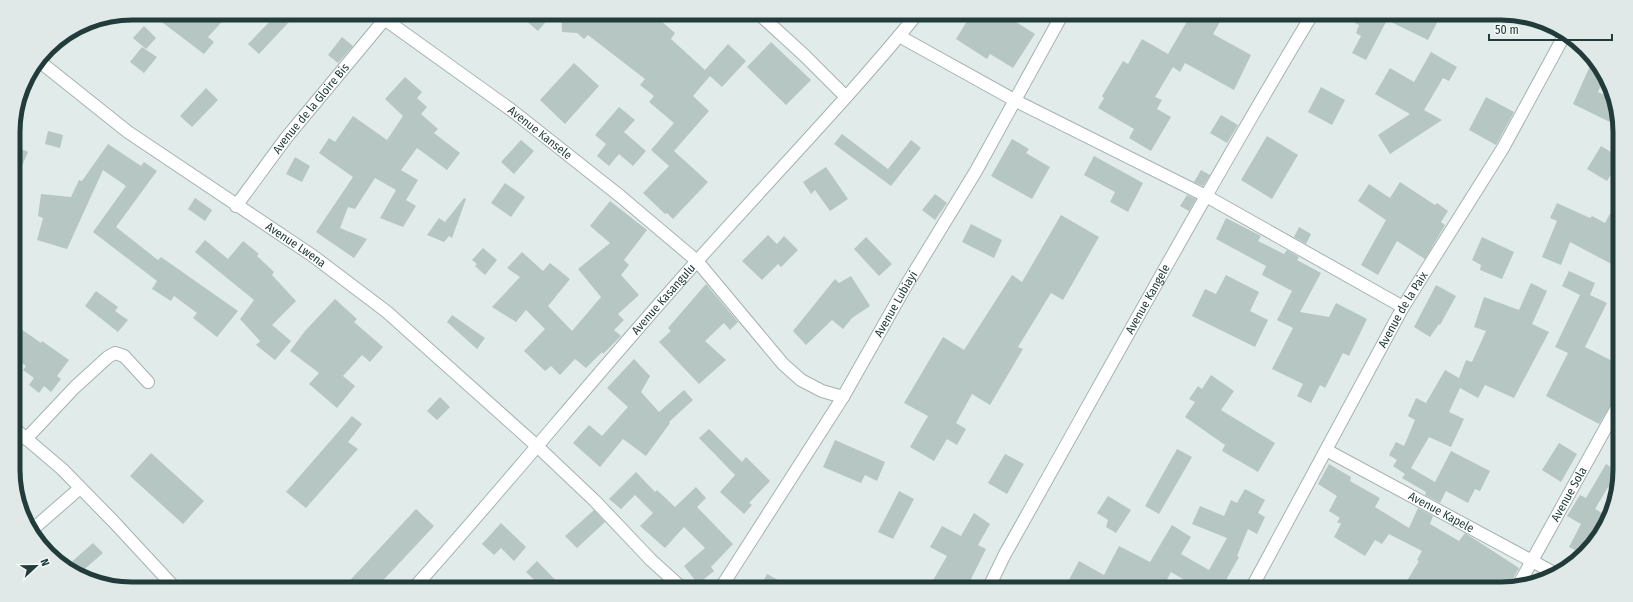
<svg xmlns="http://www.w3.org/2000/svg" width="1633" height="602" font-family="'Fira Sans Condensed',sans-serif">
<rect width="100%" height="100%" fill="#e1ebe9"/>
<!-- building -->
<path fill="#b6c6c3" d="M150,13H230L208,37L214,42L204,54Z
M278,13H280L289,22L259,54L248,44Z
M517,13H553L538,31Z
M561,13H591L599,19L604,13H665L660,20L675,33L671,39L705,70L728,44L746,61L722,87L710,76L693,96L709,111L674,151L708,182L673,219L667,213L665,214L643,193L669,166L651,150L674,123L649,102L654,96L640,85L645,79L588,35L584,39L577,33L562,32Z
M972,13H1021L1016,22L1035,34L1013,68L990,54L987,59L956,39Z
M1192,13H1225L1213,34L1251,55L1234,90L1185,63L1180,72L1173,67L1155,97L1162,100L1157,109L1171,117L1151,151L1129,138L1134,129L1098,108L1104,98L1102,96L1123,61L1128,64L1142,39L1168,54Z
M1337,13H1442L1428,40L1387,20L1366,60L1352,53L1361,36L1356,33L1359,25Z
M144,26L156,38L146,49L133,38Z
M342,37L353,46L338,63L328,55Z
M771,42L811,80L786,105L747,67Z
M142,47L157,57L144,73L130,62Z
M1431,52L1457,67L1449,81L1443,78L1424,110L1442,120L1390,154L1378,135L1410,114L1375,94L1390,68L1414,82Z
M574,63L599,86L565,124L540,100Z
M1589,68L1605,76L1598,92L1614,99L1618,115L1614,124L1573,104Z
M405,77L422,92L417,98L427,107L421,114L438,129L434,133L460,153L447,170L417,148L401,170L418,180L406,200L416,206L403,227L380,218L396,190L375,178L355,209L348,207L340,228L367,239L354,258L316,232L353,177L319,153L329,138L335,142L353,116L387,140L403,116L385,99Z
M1321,87L1345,100L1332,125L1308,112Z
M206,88L218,100L192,127L180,116Z
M1486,97L1514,112L1496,145L1469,130Z
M619,107L635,120L624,132L646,151L633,166L619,154L609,166L597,156L606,144L595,135Z
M1221,115L1238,125L1227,143L1210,133Z
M48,131L63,135L60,148L45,144Z
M842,134L888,169L911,140L921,148L891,186L834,144Z
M1267,136L1298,155L1272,199L1241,180Z
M1012,139L1029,149L1026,153L1050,167L1032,199L991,176Z
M521,140L534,151L514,174L501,162Z
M108,144L141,166L144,162L157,171L116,227L158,260L161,257L238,311L217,337L193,318L197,313L174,296L171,301L152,289L157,281L93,232L126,186L103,170L67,249L37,240L43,218L38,216L41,194L71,197L79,180L82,181Z
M13,145L28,152L14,184L13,155Z
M1601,146L1619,157V161L1607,181L1587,169Z
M1094,156L1143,183L1128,212L1110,202L1115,192L1084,175Z
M295,157L310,166L302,182L286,174Z
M826,167L848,199L830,211L815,190L811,194L803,182Z
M1201,170L1210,175L1203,186L1194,182Z
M1400,182L1435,205L1437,203L1448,211L1441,222L1445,225L1425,259L1397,241L1378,275L1361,265L1386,220L1358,201L1369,184L1390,198Z
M505,183L525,197L511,217L491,203Z
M935,194L947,203L935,220L922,210Z
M1187,195L1196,199L1189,211L1180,206Z
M1619,197V268L1570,242L1561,265L1542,257L1557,221L1550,218L1557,203L1590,218L1592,216L1605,223Z
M195,198L212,210L205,221L188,209Z
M464,198L466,199L452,238L449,236L444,242L427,235L439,218L445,222Z
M610,201L647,230L624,260L629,265L621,275L639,295L618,314L624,320L614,330L621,336L603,354L602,352L586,368L575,359L560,375L551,366L545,371L524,351L545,329L526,310L516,322L492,307L520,277L507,268L522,252L543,271L550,263L570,279L548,306L572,331L601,297L578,269L610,243L590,226Z
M1061,215L1099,237L1063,300L1051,293L1018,347L1023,349L990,405L972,394L956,423L966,429L957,445L947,439L934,461L910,447L928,416L904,403L943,337L964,350L1012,275L1022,282Z
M1226,218L1261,236L1258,241L1284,254L1287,250L1299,257L1297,260L1321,273L1300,312L1329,317L1336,303L1367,319L1349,356L1343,353L1325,388L1320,385L1311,403L1297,396L1303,384L1272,369L1293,328L1277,320L1292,291L1262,275L1266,266L1216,239Z
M971,224L1002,240L994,258L962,242Z
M1299,227L1311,234L1306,244L1294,237Z
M768,235L777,244L784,236L798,250L781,267L778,264L762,280L742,261Z
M866,237L892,264L879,276L854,249Z
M1482,237L1514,252L1502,279L1480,270L1481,265L1472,260Z
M205,240L228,259L243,241L259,254L257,256L274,272L272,275L296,301L272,325L291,341L275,360L256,345L260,341L240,319L254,300L195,252Z
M483,248L497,260L485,275L475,266L477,264L472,260Z
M1569,271L1595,283L1590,295L1607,303L1585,347L1620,365V390L1599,424L1546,396L1568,353L1555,347L1580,295L1562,286Z
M1226,275L1259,292L1250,311L1268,320L1255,347L1192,316L1205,289L1216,294Z
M851,276L870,306L852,318L843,329L832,320L806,345L793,331L835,279L839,283Z
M1531,283L1547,291L1532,324L1549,332L1514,398L1485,385L1478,398L1460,388L1449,412L1464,419L1451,447L1429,437L1411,468L1435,482L1451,451L1490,471L1480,491L1475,489L1468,503L1446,491L1440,503L1425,495L1426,492L1402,478L1405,474L1393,466L1397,460L1389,455L1396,442L1404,446L1415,420L1408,416L1416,398L1426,403L1445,370L1459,378L1466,360L1472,362L1486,331L1474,327L1484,297L1519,310Z
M706,284L738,322L730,330L724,323L705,341L726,360L699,384L659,342L671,331L668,328Z
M1436,285L1456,296L1440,325L1439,324L1430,337L1414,327Z
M96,291L118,307L115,311L128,320L118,332L85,306Z
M335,299L357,319L354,322L383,347L370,362L362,355L343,376L355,386L337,408L309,384L319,373L290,351L305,331Z
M452,315L485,338L477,349L447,322Z
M14,324L41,343L42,341L69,360L57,376L61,379L51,392L44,386L39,393L29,385L34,378L23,370L26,366L15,358Z
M634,359L650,376L641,392L659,412L684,390L693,400L669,422L670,423L646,456L623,439L600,467L573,443L589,425L602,436L628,407L607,388Z
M1211,375L1234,391L1221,410L1275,443L1258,472L1222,451L1225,445L1185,417L1195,402L1189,399L1198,386L1202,389Z
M440,397L450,407L437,420L427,411Z
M352,416L362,424L348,442L358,449L306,508L286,492Z
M709,429L742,462L746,457L770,481L749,503L752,505L744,514L720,492L735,475L699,438Z
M835,440L885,462L877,481L865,475L861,483L823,467Z
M1559,443L1577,454L1561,482L1542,470Z
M1177,449L1192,457L1159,514L1145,506Z
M151,453L204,501L183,524L130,476Z
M1005,454L1024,464L1007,494L988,483Z
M1329,464L1351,477L1350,481L1380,498L1375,507L1409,528L1418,508L1433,516L1430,524L1459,541L1465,533L1519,568L1511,582L1510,588L1402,589L1419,561L1417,560L1422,551L1389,534L1382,544L1375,540L1365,556L1334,537L1341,524L1337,522L1340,518L1329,511L1337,496L1318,484Z
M1606,464L1619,473L1616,492L1608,487L1595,509L1609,517L1600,536L1583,554L1569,547L1581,524L1567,516L1580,495L1586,498Z
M636,472L655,492L657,490L675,507L696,487L706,498L697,507L733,544L711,567L714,571L698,584L684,566L705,548L684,527L665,548L640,526L653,513L635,495L621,509L609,499Z
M1245,489L1265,500L1258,513L1265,517L1257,534L1248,529L1237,556L1239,557L1221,589H1200L1171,572L1162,589H1064L1079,561L1104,575L1119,546L1150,562L1172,525L1191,537L1181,554L1209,570L1227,538L1192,524L1200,506L1224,516L1231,500L1237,503Z
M899,491L914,499L893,539L878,532Z
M1108,496L1131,510L1116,533L1106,527L1108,520L1097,513Z
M416,509L434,526L375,589H342Z
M594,510L605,522L577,548L565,536Z
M974,513L990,524L978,545L986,549L966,589H928L947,556L930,547L942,526L961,536Z
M501,523L526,547L514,561L501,548L494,555L482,544Z
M93,543L103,553L80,573L68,565Z
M537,561L564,589H544L526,572Z
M767,574L795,589H759Z"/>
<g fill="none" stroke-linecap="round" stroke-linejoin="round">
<defs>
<g id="street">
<path id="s1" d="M376,13L510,109L620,196L697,261L783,364L801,380L822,391L843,397"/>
<path d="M758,13L805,56L845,96"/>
<path d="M899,36L1016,101L1206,196L1403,307"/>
<path id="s2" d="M39,61L128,132L313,256L387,312L538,447L595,501L651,560L683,589"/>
<path id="s3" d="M236,206L286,138L389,14"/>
<path d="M15,429L62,469L113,521L176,589"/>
<path d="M26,439L75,387L108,357L115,353L124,356L148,382"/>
<path id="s4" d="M1326,450L1556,574"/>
<path d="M33,529L80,488"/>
<path id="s5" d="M1518,586L1620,402"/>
<path id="s6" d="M413,589C510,481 601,368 698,260C771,178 848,99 918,13"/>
<path id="s7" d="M720,589L843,397L907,284L976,171L1063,13"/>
<path id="s8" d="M988,589L1005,554C1107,373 1206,191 1313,13"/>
<path id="s9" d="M1251,589L1403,307L1503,148L1564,36"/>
</g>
</defs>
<!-- street casing -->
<use href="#street" stroke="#a4b3b1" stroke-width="14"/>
<!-- street -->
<use href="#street" stroke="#fff" stroke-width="12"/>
</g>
<g text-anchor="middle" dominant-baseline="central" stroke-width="3.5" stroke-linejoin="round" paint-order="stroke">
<!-- street labels -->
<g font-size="12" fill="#213c3b" stroke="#f1f8f6">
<text stroke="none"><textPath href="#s3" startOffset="123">Avenue de la Gloire Bis</textPath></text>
<text stroke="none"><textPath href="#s1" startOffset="203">Avenue Kansele</textPath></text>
<text stroke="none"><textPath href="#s2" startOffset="316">Avenue Lwena</textPath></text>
<text stroke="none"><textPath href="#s6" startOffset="383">Avenue Kasangulu</textPath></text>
<text stroke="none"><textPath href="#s8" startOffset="331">Avenue Kangele</textPath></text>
<text stroke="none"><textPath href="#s7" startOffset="335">Avenue Lubiayi</textPath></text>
<text stroke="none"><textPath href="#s9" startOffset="318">Avenue de la Paix</textPath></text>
<text stroke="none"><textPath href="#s5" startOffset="105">Avenue Sola</textPath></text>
<text stroke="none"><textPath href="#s4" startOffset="131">Avenue Kapele</textPath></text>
</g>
</g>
<!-- crop -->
<path d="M0 0H1633V602H0ZM132 20H1501A112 112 0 0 1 1613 132V470A112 112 0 0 1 1501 582H132A112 112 0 0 1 20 470V132A112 112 0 0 1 132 20Z" fill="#e0e9e7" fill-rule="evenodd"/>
<path fill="none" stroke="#213c3b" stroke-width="5" d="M132 20H1501A112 112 0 0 1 1613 132V470A112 112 0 0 1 1501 582H132A112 112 0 0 1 20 470V132A112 112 0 0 1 132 20Z"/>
<!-- north arrow -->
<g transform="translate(36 566) rotate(68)" stroke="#f1f8f6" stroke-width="3" paint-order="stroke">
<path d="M0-3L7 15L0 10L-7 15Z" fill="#213c3b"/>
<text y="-6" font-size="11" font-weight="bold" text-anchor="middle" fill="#213c3b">N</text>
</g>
<!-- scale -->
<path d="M1489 34v6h123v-6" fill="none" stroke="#213c3b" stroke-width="2"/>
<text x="1495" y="34" font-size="12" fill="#213c3b" stroke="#f1f8f6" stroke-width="3" paint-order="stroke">50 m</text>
</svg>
